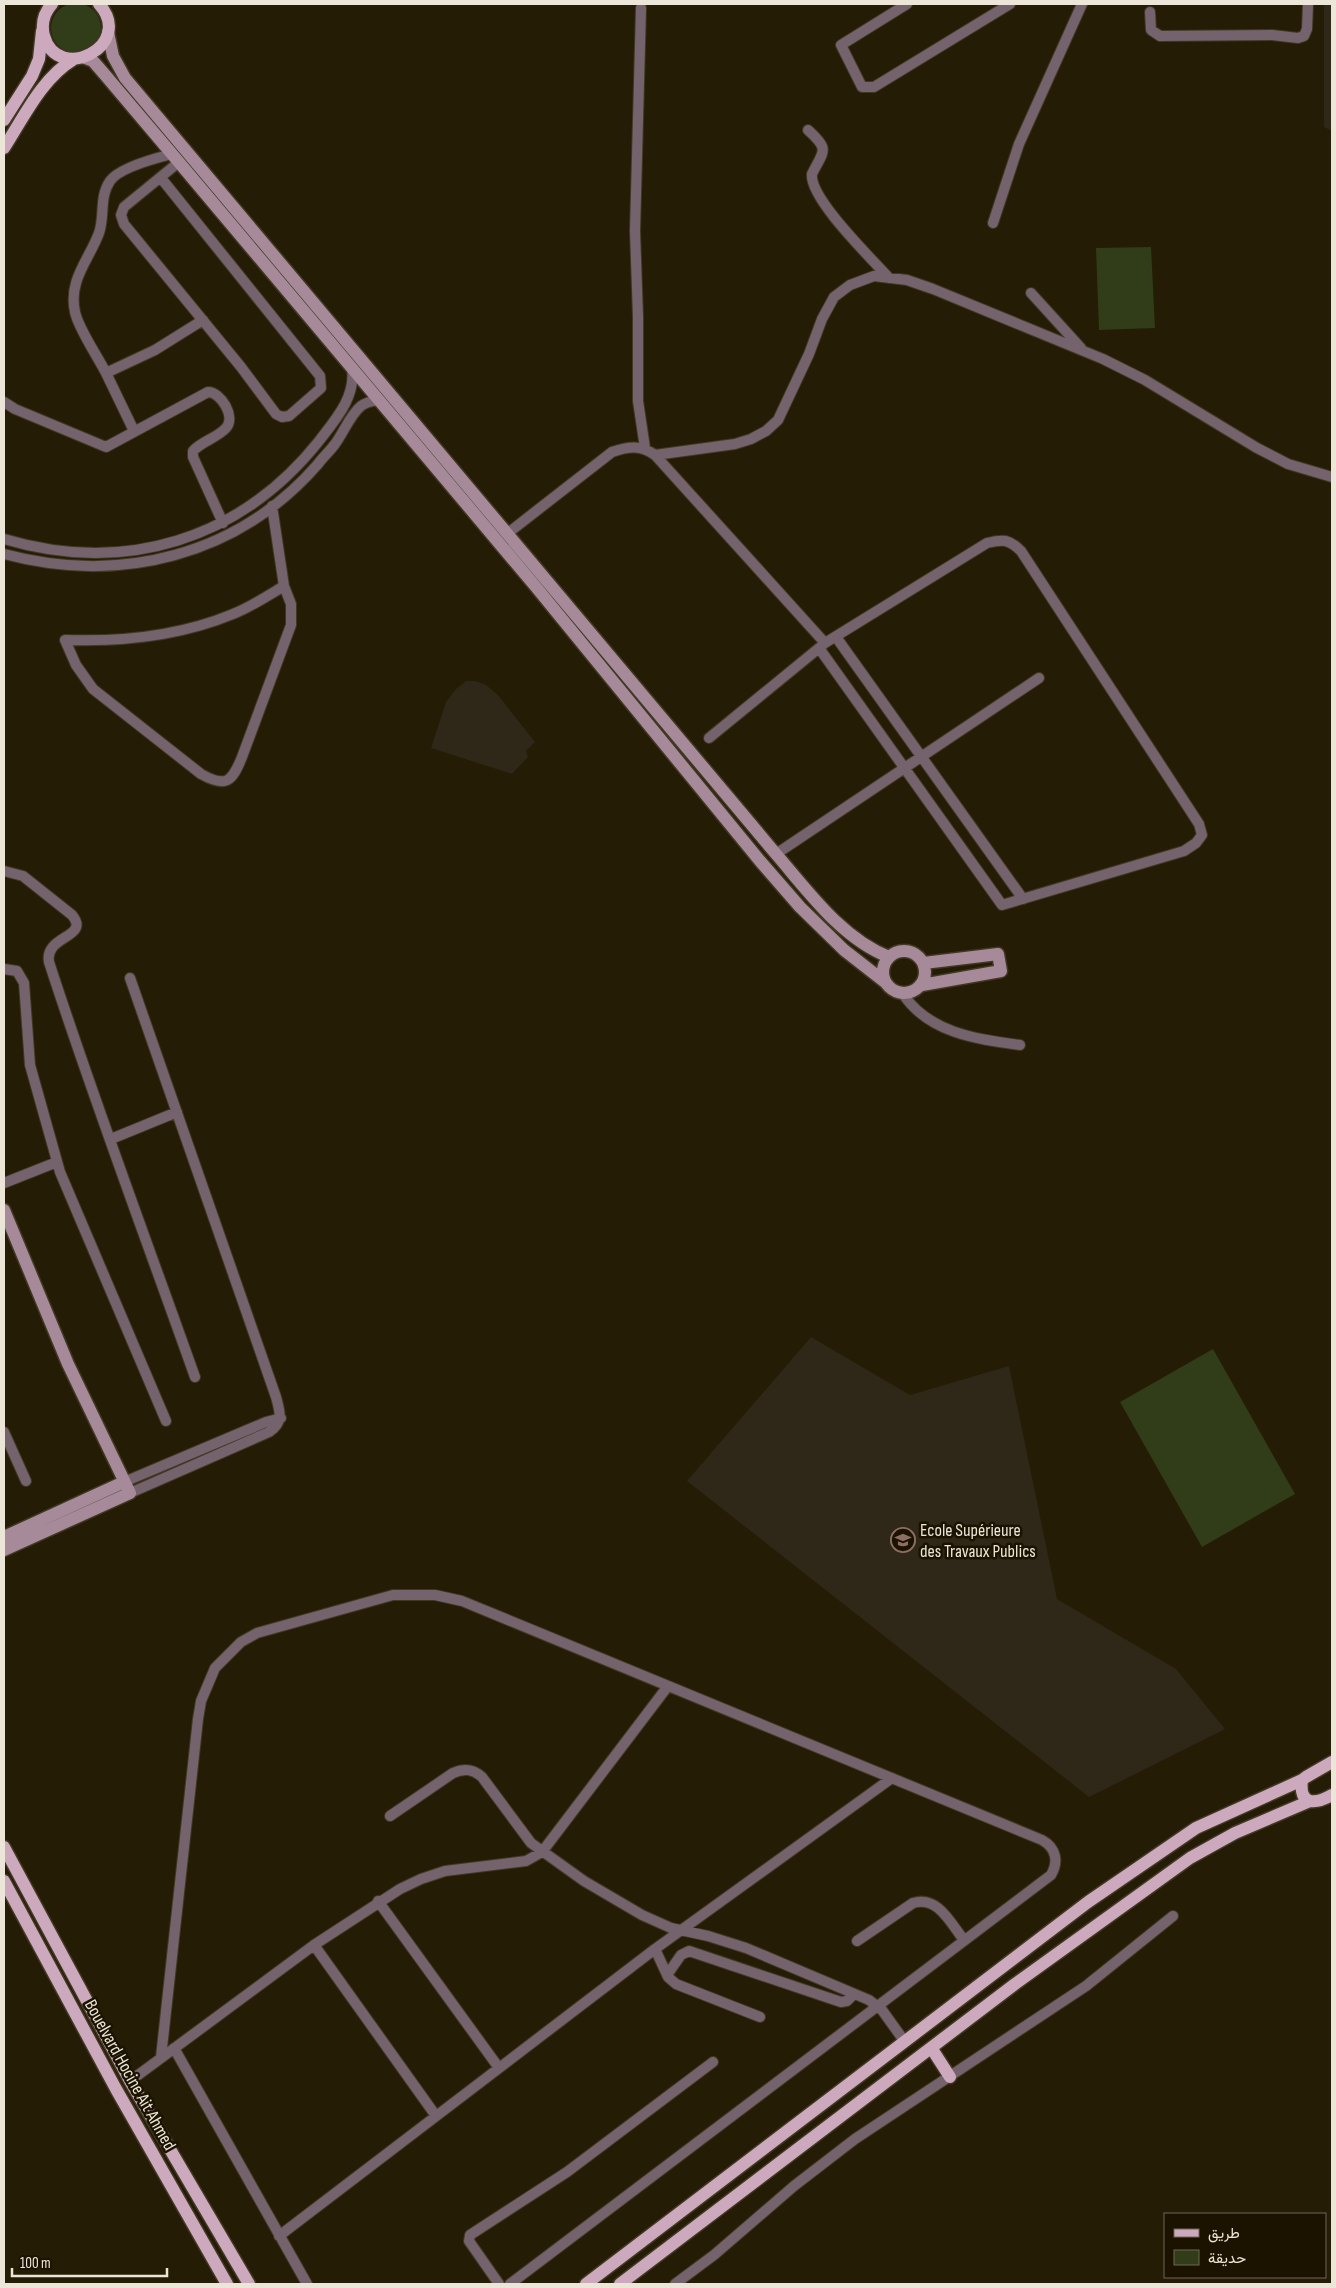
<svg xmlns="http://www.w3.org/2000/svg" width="1336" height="2288" font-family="'Sofia Sans Condensed',Vazirmatn,sans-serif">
<rect width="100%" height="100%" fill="#251c05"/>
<!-- education -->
<path fill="#2f2717" d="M1324,4H1332V131L1324,127Z
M466,681H475L486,685L498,695L535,742L526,751L528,757L512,774L431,748L446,702L456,689Z
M811,1337L910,1395L1009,1366L1057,1599L1176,1669L1225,1729L1089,1797L687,1481Z"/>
<!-- green -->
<path fill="#313c19" d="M51 28a25 25 0 1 1 50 0a25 25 0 1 1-50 0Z
M1151,247L1155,328L1099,330L1096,248Z
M1213,1349L1295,1494L1202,1547L1120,1402Z"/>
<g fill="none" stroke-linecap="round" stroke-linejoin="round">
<defs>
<path id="street" d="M907,4L841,45L862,87H874L1010,4
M641,8L635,231L638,317V401L645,448
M1150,12L1151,30L1160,36L1272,35L1298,38L1304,36L1307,29L1308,4
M808,130C830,150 824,150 812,174C809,198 871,258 889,278
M161,178L320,376L321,388L289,416L282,417L276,414L241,367L124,224L121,215L124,207L179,162
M993,223L1019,144L1082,4
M1031,293L1081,348
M106,373C98,357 78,328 75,312C68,280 89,260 99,233C105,216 99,197 110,181C119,168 156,158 172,154
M4,402L15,409L106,447L208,392C221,392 236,417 226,428C217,438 202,441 193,451V457L223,523
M134,431L106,373L155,350L203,320
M655,455L735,444L751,439L766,431L778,420L809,354L822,319L834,297L850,285L874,276L907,280L933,289L1103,359L1145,380L1257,448L1288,464L1332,477
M272,506L284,586L291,604V625L242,757C232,782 226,788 201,774L93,689L76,665L65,640C122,642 180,636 233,614C251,607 267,596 284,586
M508,533L612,452C629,446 641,445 655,455L825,643
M4,539C125,575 240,540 319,441C336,419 356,397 352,368
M4,554C120,585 238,556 318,464C323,457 330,451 335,444C344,432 350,415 361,406C366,402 373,401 379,400
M836,637L1023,899
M709,738L819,648L825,643L987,543C1003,539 1009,539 1021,551L1199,824L1202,835L1196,843L1184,851L1002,905L819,648
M776,854L1039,678
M4,871L23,876L72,915C91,938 44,935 49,962C94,1101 146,1239 195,1377
M4,969L17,971L24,983L30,1065L60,1172L166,1421
M903,994C929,1033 976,1039 1020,1045
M111,1139L177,1112
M4,1183L57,1162
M4,1432L26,1481
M124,1482L266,1422L281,1418
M130,1493L269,1432C284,1422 280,1412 276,1397L130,978
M390,1816L453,1773C464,1768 473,1769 482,1777L531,1843L584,1881L642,1915L671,1928L708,1936L746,1948L869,2000L882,2010L905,2042
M378,1901L499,2068
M857,1941L913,1903C938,1895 951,1924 964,1940
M314,1945L436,2116
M655,1949L668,1977L676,1984L760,2017
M667,1975L681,1955L689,1951L841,2002L847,2001L854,1994
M174,2048L307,2284
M161,2057L198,1719L201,1701L215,1668L241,1642L257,1633L393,1595H435L462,1601L1042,1840C1056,1848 1059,1861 1051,1875L510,2284
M130,2081L314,1945L400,1889L421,1879L445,1871L526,1861L542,1852L668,1686
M279,2236L655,1949L892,1778
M499,2284L469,2241L470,2235L567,2172L713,2062
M675,2284L714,2255L794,2186L855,2139L1086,1986L1173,1916"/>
<path id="secondary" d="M108,32L113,56L125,78L776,854C808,891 842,939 889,957
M85,58L93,61L106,76L172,154L536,587L760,861L800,907L844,950L885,982
M883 972a21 21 0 1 1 42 0a21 21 0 1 1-42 0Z
M922,985L1001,971L998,954L924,963
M4,1210L68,1364L130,1493L4,1550
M4,1537L124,1482"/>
<path id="primary" d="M52,4C43,14 41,24 44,36C58,85 136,45 99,4
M4,120L32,76L39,59L42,31
M4,148C24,117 42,78 74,59
M1332,1762L1306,1777L1302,1780C1299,1805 1314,1805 1332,1795
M4,1847L130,2081L249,2284
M4,1881L116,2089L227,2284
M932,2049L950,2077
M586,2284L1088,1902L1196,1828L1302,1780
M620,2284L1015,1984L1190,1858L1235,1833L1310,1801"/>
</defs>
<!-- street casing -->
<use href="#street" stroke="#413823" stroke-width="12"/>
<!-- secondary casing -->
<use href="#secondary" stroke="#413823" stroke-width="15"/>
<!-- primary casing -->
<use href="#primary" stroke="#413823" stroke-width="15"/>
<!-- street -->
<use href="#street" stroke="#74636c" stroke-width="10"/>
<!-- secondary -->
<use href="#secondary" stroke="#a68a9a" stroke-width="12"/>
<!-- primary -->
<use href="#primary" stroke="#cda9bd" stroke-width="12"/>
</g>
<!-- icons -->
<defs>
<symbol id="university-ring" viewBox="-11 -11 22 22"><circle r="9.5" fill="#1b1300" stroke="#8d6e63" stroke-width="1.5"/><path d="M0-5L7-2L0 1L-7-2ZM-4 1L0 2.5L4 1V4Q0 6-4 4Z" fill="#8d6e63"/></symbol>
</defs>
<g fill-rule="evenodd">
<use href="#university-ring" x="889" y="1526" width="28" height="28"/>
</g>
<g text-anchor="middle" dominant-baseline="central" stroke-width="5" stroke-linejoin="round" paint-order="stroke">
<!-- poi labels -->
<g font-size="18" fill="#ece6d8" stroke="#1b1300" text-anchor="start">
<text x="920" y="1530">Ecole Supérieure<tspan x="920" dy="21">des Travaux Publics</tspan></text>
</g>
<!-- street labels -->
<g font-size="18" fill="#ece6d8" stroke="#1b1300">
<text transform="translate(130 2075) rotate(61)">Bouelvard Hocine Ait Ahmed</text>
</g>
</g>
<!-- border -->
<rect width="1336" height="2288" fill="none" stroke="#ece6d8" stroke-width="10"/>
<!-- legend -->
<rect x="1164" y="2213" width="162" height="65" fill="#1b1300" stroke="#6f6756"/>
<rect x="1174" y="2229" width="25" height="8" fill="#cda9bd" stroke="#6f6756"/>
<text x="1208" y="2238" font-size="15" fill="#ece6d8">طريق</text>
<rect x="1174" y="2250" width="25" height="15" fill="#313c19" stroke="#6f6756"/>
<text x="1208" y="2263" font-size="15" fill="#ece6d8">حديقة</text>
<!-- scale -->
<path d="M12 2268v8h155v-8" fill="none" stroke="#ece6d8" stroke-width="2.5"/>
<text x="20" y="2268" font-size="15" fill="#ece6d8" stroke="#1b1300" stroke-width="4" paint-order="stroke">100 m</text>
</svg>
